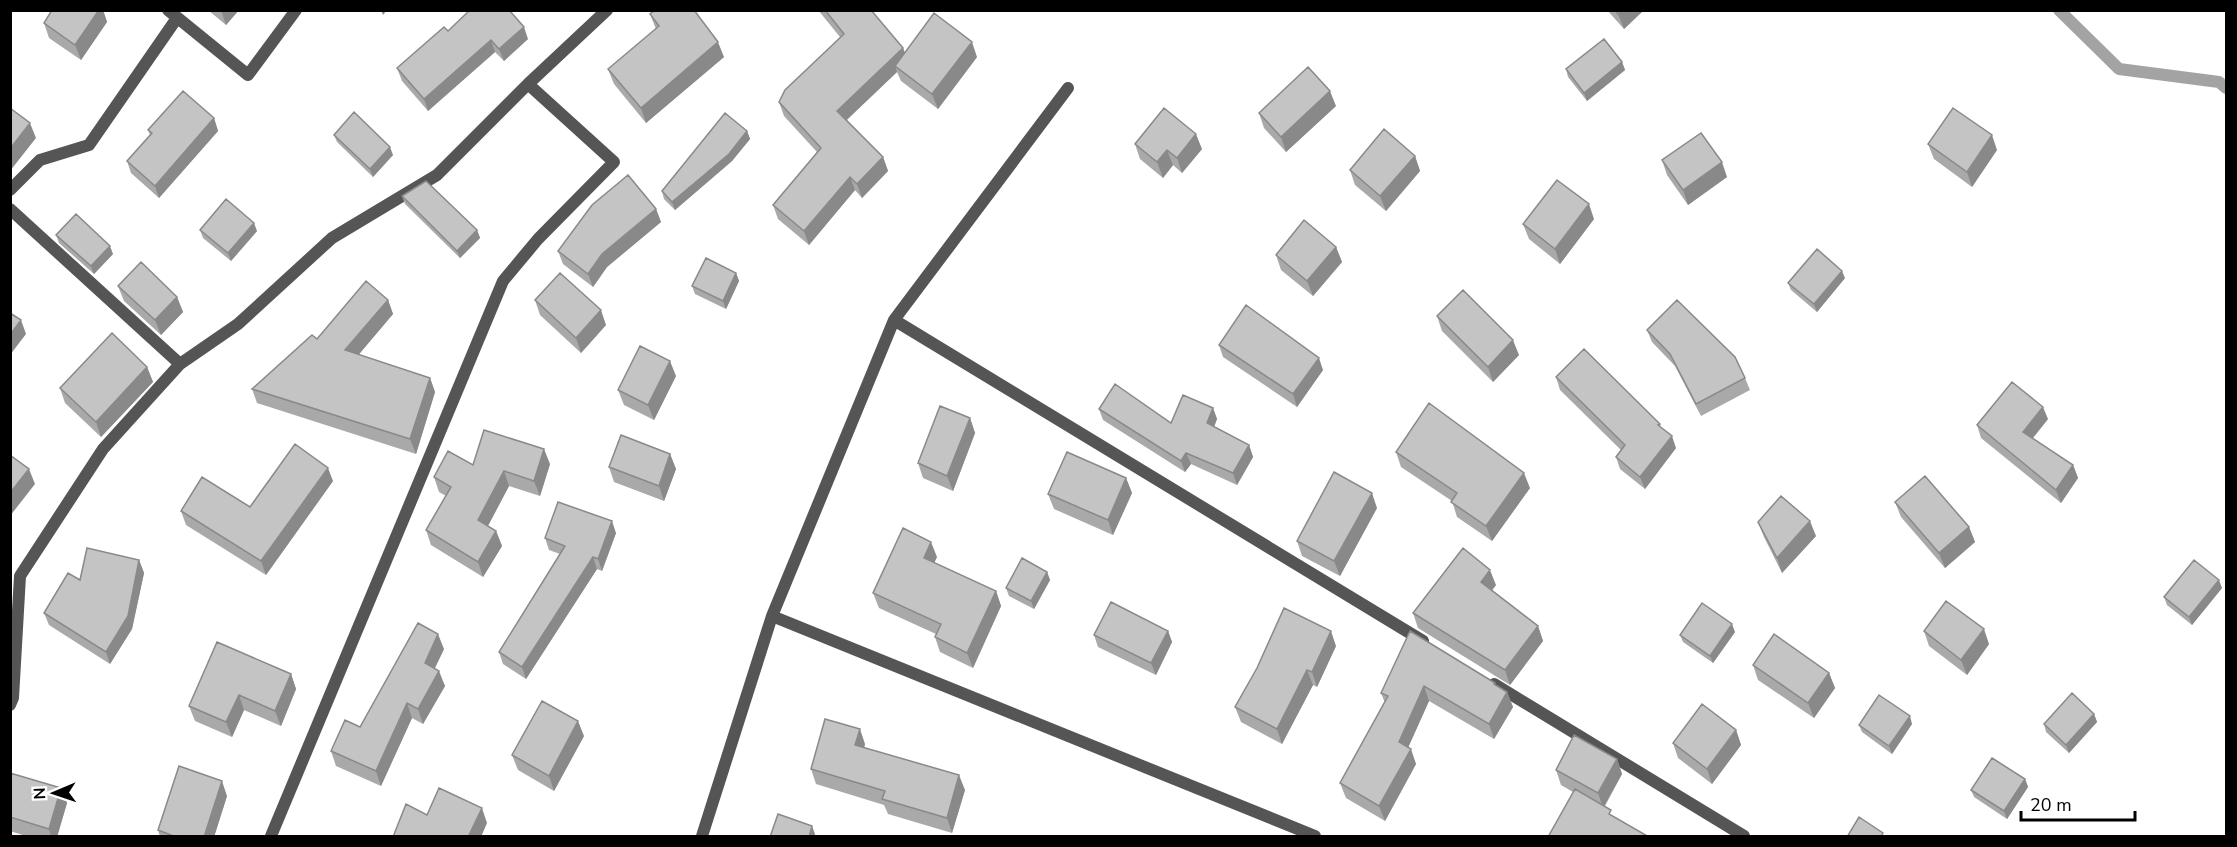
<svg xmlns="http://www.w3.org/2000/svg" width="2237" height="847" font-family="'Nunito Sans',sans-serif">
<rect width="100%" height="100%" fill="#fff"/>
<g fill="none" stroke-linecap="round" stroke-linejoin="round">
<!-- stream -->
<path stroke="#a3a3a3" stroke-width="12" d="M2059,10L2119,69L2219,82L2226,88"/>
<!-- street -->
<path stroke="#555" stroke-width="12" d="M168,10L248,75L296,10
M10,190L40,160L89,145L177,18
M10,209L180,364
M894,320L1423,641
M772,616L1315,836
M1494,684L1744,836
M10,705L13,698L20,576L103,449L180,364L238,324L332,238L437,175L528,84L607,10
M271,836L503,281L538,239L614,162L528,84
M702,836L772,616L894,320L1068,88"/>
</g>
<!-- wall -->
<path fill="#a9a9a9" d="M52,10H103L107,22L81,60L49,38L44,23Z
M208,10H239L226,25Z
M818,10H871L903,48L905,53L977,57L938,109L901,81L897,72L847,120L883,157L888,171L862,198L855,190L809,245L778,219L773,205L817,152L784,116L779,102L840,37Z
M1607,10H1644L1624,29Z
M650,14L724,57L646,123L614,84L608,69L656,29Z
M448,31L528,39L504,61L495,52L428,111L402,81L397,68Z
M1622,62L1625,70L1587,101L1568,77L1566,69Z
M1336,106L1286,152L1264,128L1259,113Z
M214,118L218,131L159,198L131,173L127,161L150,135L148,130Z
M747,131L750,139L732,161L675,210L664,199L662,191Z
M334,135L393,155L373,177L337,142Z
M1135,144L1202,149L1182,173L1173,165L1163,178L1140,159Z
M1928,144L1997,150L1972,187L1934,159Z
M1415,156L1420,171L1386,211L1355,185L1350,170Z
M1662,160L1727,177L1688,205L1667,175Z
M402,196L477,230L480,238L460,258L405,204Z
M656,209L661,222L607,267L593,287L563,264L558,251Z
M1594,219L1560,264L1529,239L1523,224Z
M200,230L257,231L231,261L203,238Z
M56,235L113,254L94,274L59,243Z
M1336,247L1342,262L1313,296L1281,270L1276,255Z
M736,273L739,281L726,309L695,294L692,286Z
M1845,278L1817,312L1791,290L1788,283Z
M118,286L177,297L183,312L161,335L124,301Z
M388,300L393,314L358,355L430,378L435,392L416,454L257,403L252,389L317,339Z
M535,300L606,325L581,353L540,315Z
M1437,316L1519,355L1493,382L1442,331Z
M1647,330L1745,378L1750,390L1701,416L1675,366L1652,342Z
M1219,345L1323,370L1297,407L1223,357Z
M147,367L153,382L101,437L65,403L60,388Z
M676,376L654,420L624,405L618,390Z
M1556,377L1660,424L1661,428L1676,448L1645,489L1620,469L1616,457L1621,450L1560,390Z
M1213,408L1217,419L1214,427L1249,445L1253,457L1237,485L1191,464L1185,472L1103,420L1099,409L1171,423Z
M970,418L975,433L953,491L923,478L918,463Z
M2048,419L2033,438L2073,465L2078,478L2061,503L1981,438L1977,425Z
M1396,452L1530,488L1492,541L1457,517L1452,501L1401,467Z
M670,454L676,469L664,501L614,482L609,467Z
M550,464L540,496L509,486L488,526L496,531L502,546L483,577L431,545L426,530L446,496L439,492L434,477L473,465Z
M1126,478L1132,493L1113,535L1054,509L1048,494Z
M333,481L266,575L186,525L181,511L250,507Z
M1895,502L1969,527L1975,542L1945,568L1901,517Z
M1377,508L1340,576L1302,556L1297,541Z
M1758,522L1816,536L1782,573L1764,537Z
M616,533L602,571L597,569L526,679L503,664L499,652L560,554L549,550L545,538Z
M937,557L934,563L996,591L1001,606L973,668L940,652L935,637L936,634L879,608L873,593Z
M139,560L144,573L132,629L110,664L49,625L44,613L80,580Z
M1047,572L1050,580L1034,609L1009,596L1006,588Z
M1496,585L1492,590L1538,626L1543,641L1510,685L1418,628L1413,613Z
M2222,588L2192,625L2167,605L2164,597Z
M1168,631L1172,642L1156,675L1098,647L1094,635Z
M1410,631L1507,692L1513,707L1494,739L1429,701L1408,747L1416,764L1385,821L1346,798L1340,783L1385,703L1381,693Z
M1924,631L1989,644L1967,675L1929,646Z
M1735,632L1713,663L1683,642L1680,635Z
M1336,646L1317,687L1313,685L1282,744L1241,722L1235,707Z
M444,649L435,668L445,686L423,724L412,718L381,786L336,766L331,751L360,727Z
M1753,665L1829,673L1835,688L1814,718L1758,680Z
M291,674L296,689L281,726L244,710L232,737L195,721L189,706Z
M2094,714L2097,722L2069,753L2046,732L2044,724Z
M1912,724L1892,754L1862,732L1859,725Z
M1736,730L1741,745L1712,784L1678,758L1673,743Z
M584,736L554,791L518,770L512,755Z
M865,744L864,748L965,790L952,833L888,814L884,805L816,784L811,769Z
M1617,759L1622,774L1605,806L1548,837L1573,792L1561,785L1556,770Z
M10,773L61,788L67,803L57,837H29L10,831Z
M2025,779L2028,787L2007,819L1974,797L1971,790Z
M227,796L214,837H160L158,830Z"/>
<!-- shaded-wall -->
<path fill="#898989" d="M99,10H103L107,22L81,60L75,45Z
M221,10H239L226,25Z
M381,10H387L383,15Z
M1622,10H1644L1624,29L1618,14Z
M524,27L528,39L504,61L499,49Z
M491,40L495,52L428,111L424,99Z
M718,42L724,57L646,123L641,108Z
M972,42L977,57L938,109L932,94Z
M903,48L908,62L895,66L897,72L842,124L837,111Z
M1622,62L1625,70L1587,101L1584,93Z
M1330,91L1336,106L1286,152L1281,137Z
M214,118L218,131L159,198L155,186Z
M30,123L36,138L10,171V149Z
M747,131L750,139L732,161L675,210L672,202Z
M1196,134L1202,149L1182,173L1177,158Z
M1992,135L1997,150L1972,187L1967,172Z
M390,147L393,155L373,177L370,169Z
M1167,150L1173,165L1163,178L1157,162Z
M1415,156L1420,171L1386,211L1380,196Z
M883,157L888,171L862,198L857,184Z
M1722,162L1727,177L1688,205L1683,190Z
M850,177L855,190L809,245L804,231Z
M1589,204L1594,219L1560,264L1555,249Z
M656,209L661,222L607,267L593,287L588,274L602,254Z
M254,223L257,231L231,261L228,253Z
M477,230L480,238L460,258L457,251Z
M110,246L113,254L94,274L91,266Z
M1336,247L1342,262L1313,296L1307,281Z
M1842,271L1845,278L1817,312L1814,304Z
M736,273L739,281L726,309L723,301Z
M177,297L183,312L161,335L155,320Z
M388,300L393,314L350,365L345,350Z
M601,310L606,325L581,353L576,338Z
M21,320L26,334L10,355V335Z
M1513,340L1519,355L1493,382L1488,367Z
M1319,358L1323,370L1297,407L1293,394Z
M670,361L676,376L654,420L648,405Z
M147,367L153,382L101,437L96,422Z
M430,378L435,392L416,454L410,439Z
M2043,407L2048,419L2028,444L2023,432Z
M1213,408L1217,419L1211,434L1207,423Z
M970,418L975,433L953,491L947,476Z
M1672,436L1676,448L1645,489L1640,477Z
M1249,445L1253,457L1237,485L1233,473Z
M544,449L550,464L540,496L534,481Z
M1186,453L1191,464L1185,472L1181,461Z
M670,454L676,469L664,501L659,486Z
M2073,465L2078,478L2061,503L2056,490Z
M328,468L333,481L266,575L261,561Z
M29,469L35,484L10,516V493Z
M504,471L509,486L483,535L478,520Z
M1524,473L1530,488L1492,541L1486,526Z
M1126,478L1132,493L1113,535L1108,520Z
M1372,493L1377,508L1340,576L1334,561Z
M612,521L616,533L602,571L598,559Z
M1810,521L1816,536L1782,573L1777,558Z
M1969,527L1975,542L1945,568L1939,553Z
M496,531L502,546L483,577L478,562Z
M931,542L937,557L929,573L924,558Z
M593,557L597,569L526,679L522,667Z
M139,560L144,573L132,629L110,664L106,652Z
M1490,570L1496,585L1487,597L1481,582Z
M1047,572L1050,580L1034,609L1031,601Z
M2219,580L2222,588L2192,625L2189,617Z
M996,591L1001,606L973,668L967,653Z
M1732,624L1735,632L1713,663L1710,656Z
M1538,626L1543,641L1510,685L1505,670Z
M1984,629L1989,644L1967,675L1961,660Z
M1168,631L1172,642L1156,675L1151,663Z
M1331,631L1336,646L1317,687L1312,672Z
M438,634L444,649L430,678L425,663Z
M1307,670L1313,685L1282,744L1277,729Z
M439,671L445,686L423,724L418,709Z
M1829,673L1835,688L1814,718L1808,703Z
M291,674L296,689L281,726L275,711Z
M1424,686L1429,701L1404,757L1399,742Z
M1507,692L1513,707L1494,739L1489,724Z
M239,695L244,710L232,737L226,722Z
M407,703L412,718L381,786L376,771Z
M2094,714L2097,722L2069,753L2066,745Z
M1910,716L1912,724L1892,754L1889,746Z
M578,721L584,736L554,791L549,776Z
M860,729L865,744L860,760L855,745Z
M1736,730L1741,745L1712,784L1707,769Z
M1411,749L1416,764L1385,821L1379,806Z
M1617,759L1622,774L1603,808L1598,793Z
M959,775L965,790L952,833L947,818Z
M2025,779L2028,787L2007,819L2004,811Z
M222,781L227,796L214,837H204Z
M61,788L67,803L57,837H51L49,829Z
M482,808L487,823L481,837H468Z
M812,826L815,834L814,837H809Z"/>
<!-- building -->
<path fill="#c4c4c4" stroke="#898989" stroke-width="1.5" d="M52,10H99L75,45L44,23Z
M470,10H509L524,27L499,49L491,40L424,99L397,68L444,27L448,31Z
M655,10H694L718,42L641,108L608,69L659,26L650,14Z
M825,10H871L903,48L837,111L883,157L857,184L850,177L804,231L773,205L821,148L779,102L785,90L844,34Z
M1615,10H1622L1618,14Z
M934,13L972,42L932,94L895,66Z
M1604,39L1622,62L1584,93L1566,69Z
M1308,67L1330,91L1281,137L1259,113Z
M183,91L214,118L155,186L127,161L152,133L148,130Z
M10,108L30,123L10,149Z
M1164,108L1196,134L1177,158L1167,150L1157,162L1135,144Z
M1953,108L1992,135L1967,172L1928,144Z
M354,112L390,147L370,169L334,135Z
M725,113L747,131L729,154L672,202L662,191Z
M1384,129L1415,156L1380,196L1350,170Z
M1701,133L1722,162L1683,190L1662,160Z
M628,175L656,209L602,254L588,274L558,251L592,205Z
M1557,180L1589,204L1555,249L1523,224Z
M426,181L477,230L457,251L402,196Z
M226,199L254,223L228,253L200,230Z
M76,214L110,246L91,266L56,235Z
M1304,220L1336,247L1307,281L1276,255Z
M1817,249L1842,271L1814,304L1788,283Z
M706,258L736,273L723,301L692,286Z
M141,262L177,297L155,320L118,286Z
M560,273L601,310L576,338L535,300Z
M366,281L388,300L345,350L430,378L410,439L252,389L312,335L317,339Z
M1463,290L1513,340L1488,367L1437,316Z
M1677,300L1735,357L1745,378L1696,404L1670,354L1647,330Z
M1246,305L1319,358L1293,394L1219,345Z
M10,313L21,320L10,335Z
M112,333L147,367L96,422L60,388Z
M640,346L670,361L648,405L618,390Z
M1584,349L1660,424L1658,425L1672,436L1640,477L1616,457L1625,445L1556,377Z
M2012,382L2043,407L2023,432L2073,465L2056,490L1977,425Z
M1115,384L1171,423L1183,395L1213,408L1207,423L1249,445L1233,473L1186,453L1181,461L1099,409Z
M1429,403L1524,473L1486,526L1451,502L1457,493L1396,452Z
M940,406L970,418L947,476L918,463Z
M484,430L544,449L534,481L504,471L478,520L496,531L478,562L426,530L451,487L434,477L448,451L473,465Z
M621,435L670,454L659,486L609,467Z
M295,444L328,468L261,561L181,511L202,477L250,507Z
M1067,452L1126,478L1108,520L1048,494Z
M10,455L29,469L10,493Z
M1334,472L1372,493L1334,561L1297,541Z
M1925,476L1969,527L1939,553L1895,502Z
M1781,496L1810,521L1777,558L1758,522Z
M558,502L612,521L598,559L593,557L522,667L499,652L565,546L545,538Z
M903,528L931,542L924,558L996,591L967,653L935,637L941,624L873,593Z
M87,548L139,560L128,616L106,652L44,613L68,573L80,580Z
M1463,548L1490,570L1481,582L1538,626L1505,670L1413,613Z
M1022,558L1047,572L1031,601L1006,588Z
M2194,560L2219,580L2189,617L2164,597Z
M1946,601L1984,629L1961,660L1924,631Z
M1111,602L1168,631L1151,663L1094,635Z
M1702,603L1732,624L1710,656L1680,635Z
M1284,608L1331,631L1312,672L1307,670L1277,729L1235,707L1257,668Z
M418,623L438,634L425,663L439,671L418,709L407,703L376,771L331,751L345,720L360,727Z
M1410,631L1495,683L1494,684L1507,692L1489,724L1424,686L1399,742L1411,749L1379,806L1340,783L1388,696L1381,693Z
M1774,634L1829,673L1808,703L1753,665Z
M217,642L291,674L275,711L239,695L226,722L189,706Z
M2072,693L2094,714L2066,745L2044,724Z
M1879,695L1910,716L1889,746L1859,725Z
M542,701L578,721L549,776L512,755Z
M1702,704L1736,730L1707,769L1673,743Z
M825,719L860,729L855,745L959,775L947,818L882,799L885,791L811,769Z
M1574,735L1617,759L1598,793L1556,770Z
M1992,758L2025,779L2004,811L1971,790Z
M179,766L222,781L204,837H176L158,830Z
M10,773L61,788L49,829L10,817Z
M439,788L482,808L468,837H393L406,804L427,815Z
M1575,789L1611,810L1609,814L1649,837H1548Z
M778,814L812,826L809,837H770Z
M1859,817L1883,833L1881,837H1847Z"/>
<!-- border -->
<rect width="2237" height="847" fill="none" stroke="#000000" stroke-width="24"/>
<!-- north arrow -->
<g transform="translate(54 793) rotate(268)" stroke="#ffffff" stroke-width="4.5" paint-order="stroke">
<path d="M0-4.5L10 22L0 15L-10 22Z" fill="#000000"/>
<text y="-9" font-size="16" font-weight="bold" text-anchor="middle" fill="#000000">N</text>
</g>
<!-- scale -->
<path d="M2021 811v9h114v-9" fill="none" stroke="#000000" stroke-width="3"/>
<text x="2030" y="811" font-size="18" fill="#000000" stroke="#ffffff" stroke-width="4.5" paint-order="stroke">20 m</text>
</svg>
